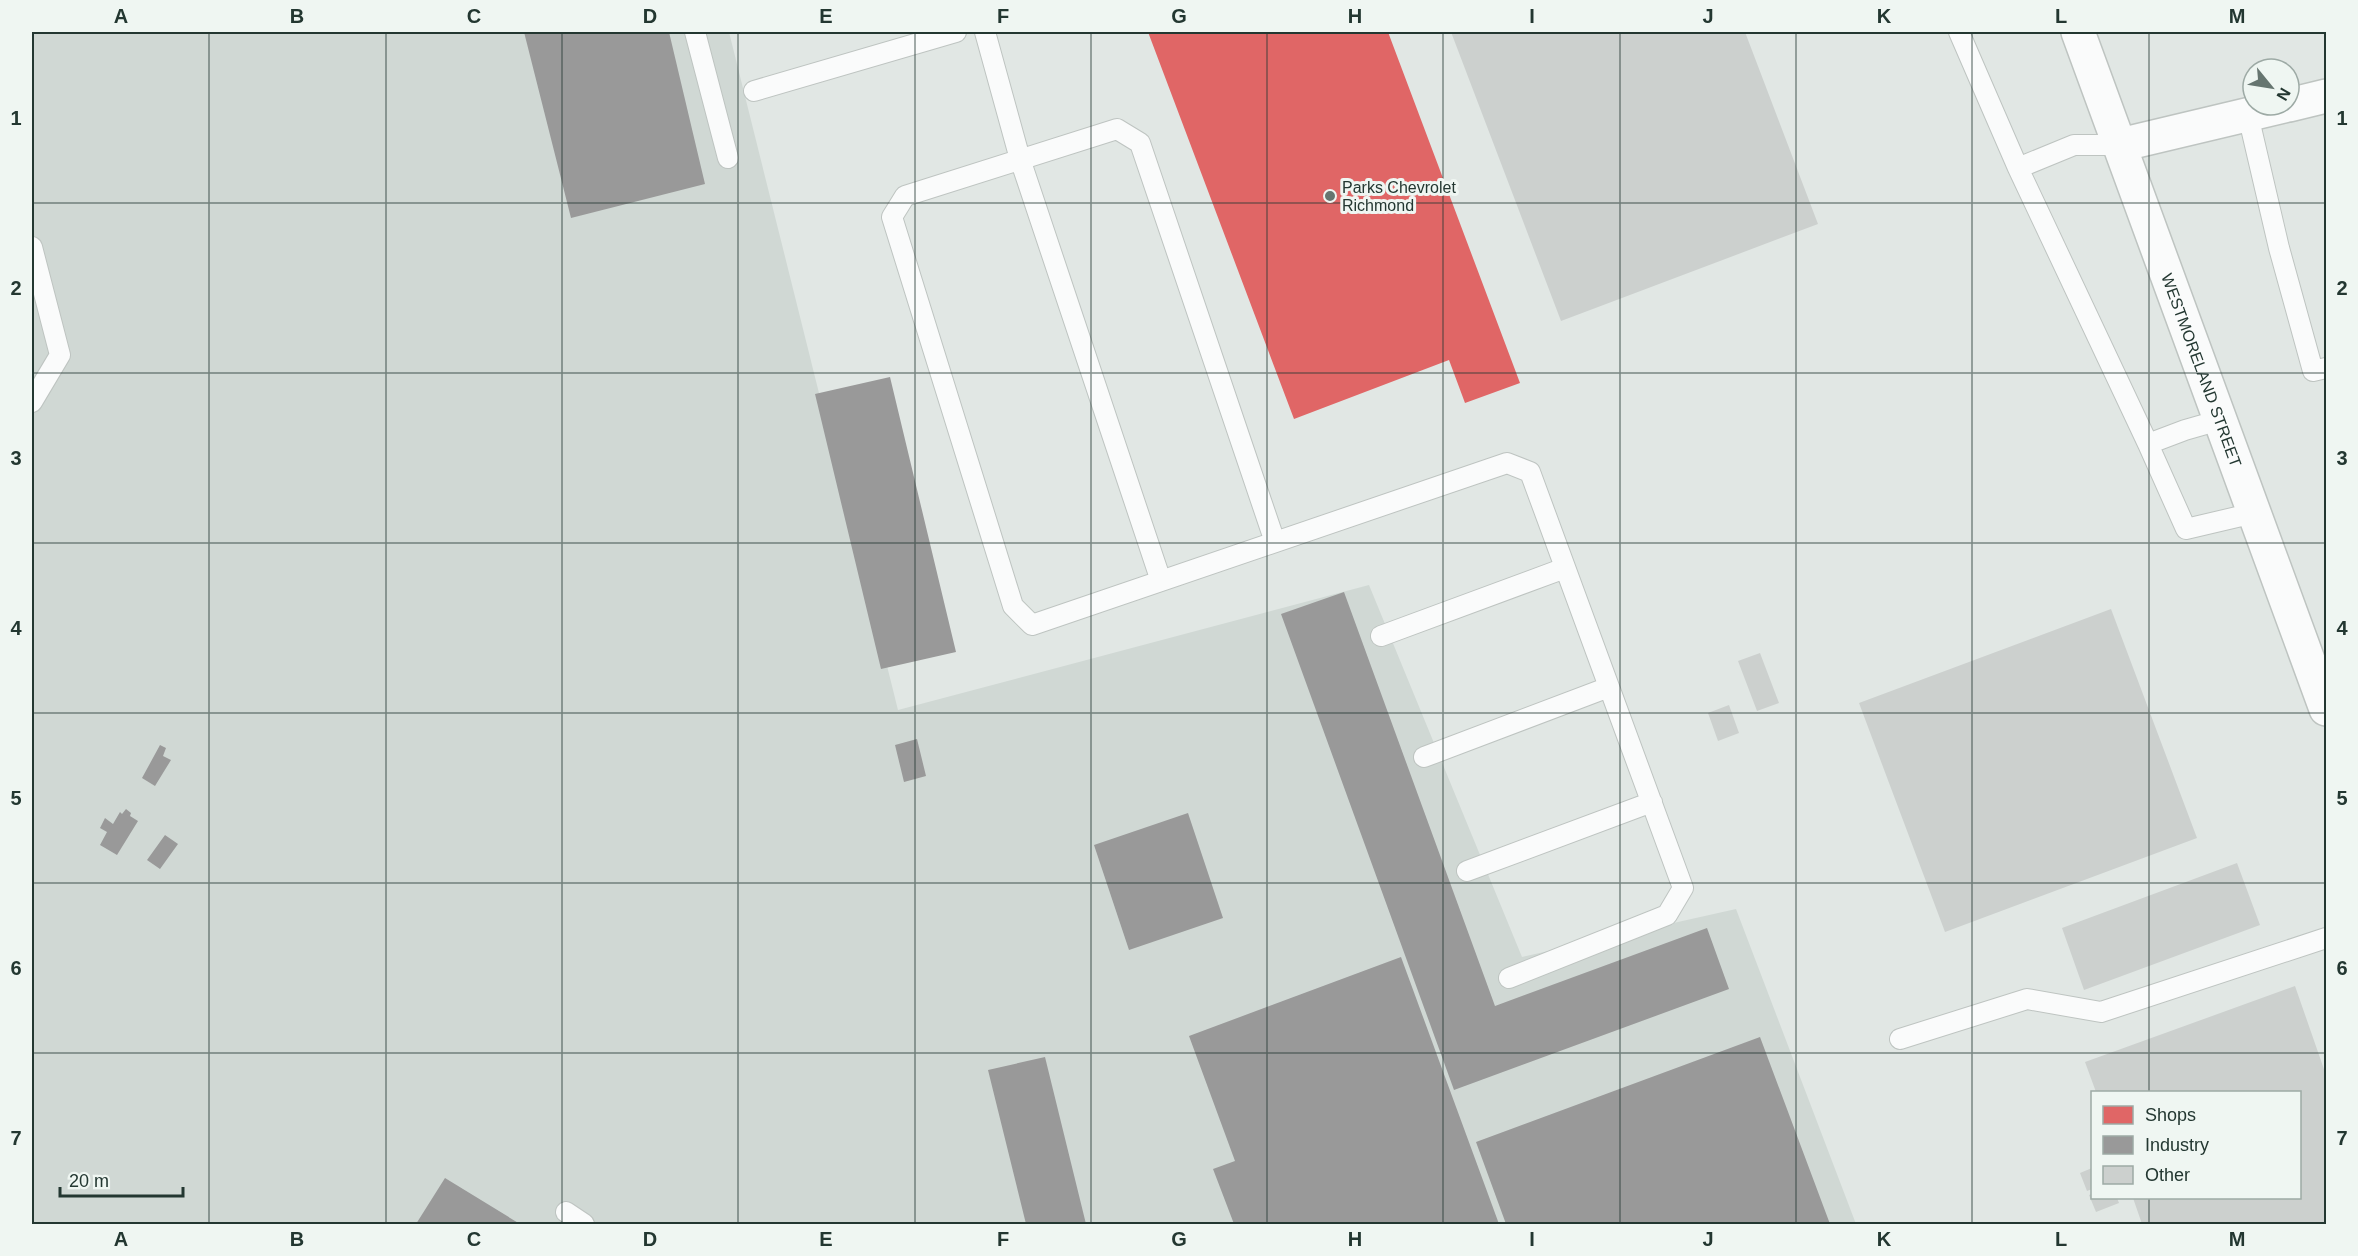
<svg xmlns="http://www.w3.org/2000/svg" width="2358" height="1256" font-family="Helvetica,sans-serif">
<rect width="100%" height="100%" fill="#e1e7e4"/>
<!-- built -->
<path fill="#d0d8d4" d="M32,32H729L898,710L1369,585L1522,957L1736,909L1856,1224H32Z"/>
<!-- shops -->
<path fill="#e06666" d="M1148,32H1388L1520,383L1465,403L1449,360L1294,419Z"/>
<!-- industry -->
<path fill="#999" d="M524,32H669L705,184L571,218Z
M890,377L956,652L881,669L815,394Z
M1344,592L1495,1006L1707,928L1729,989L1454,1090L1281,614Z
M917,739L926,776L904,782L895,745Z
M160,745L166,748L163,756L171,760L155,786L142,778Z
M126,809L131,813L130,816L138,821L117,855L100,845L107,832L100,828L105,818L113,824L120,812L122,814Z
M1188,813L1223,918L1129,950L1094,845Z
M165,835L178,844L160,869L147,860Z
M1401,957L1499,1224H1234L1213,1169L1235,1161L1189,1036Z
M1760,1037L1830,1224H1506L1476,1142Z
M1045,1057L1086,1224H1026L988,1070Z
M445,1178L520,1224H416Z"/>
<!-- building -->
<path fill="#ccd0ce" d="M1451,32H1745L1818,224L1561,321Z
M2111,609L2197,838L1945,932L1859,703Z
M1760,653L1779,703L1757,711L1738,661Z
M1729,705L1739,733L1718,741L1708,713Z
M2237,863L2260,925L2084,990L2062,928Z
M2295,986L2326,1075V1224H2142L2133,1198H2300V1092H2096L2085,1062Z
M2092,1168V1189L2087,1191L2080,1173Z
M2092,1194V1198H2117L2119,1203L2096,1212L2089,1195Z"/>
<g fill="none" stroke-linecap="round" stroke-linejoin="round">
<defs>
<path id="service" d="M695,32L728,158
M985,32L1020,159L1161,581
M1959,32L2018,168L2074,145H2120
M754,91L956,32
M2248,115L2279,248L2313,371L2326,368
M2018,168L2148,444L2185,430L2220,420
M32,247L60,355L32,402
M2148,444L2186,529L2254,513
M1275,542L1140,143L1117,129L905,196L892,217L1013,606L1032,625L1507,463L1530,472L1683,888L1667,915L1509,978
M1381,636L1565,568
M1424,757L1609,687
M1467,871L1652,802
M1900,1039L2027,999L2101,1012L2326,938
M566,1212L584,1224"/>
<path id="minor" d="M2289,105L2326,96
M2120,145L2288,105"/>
<g id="tertiary">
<path id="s1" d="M2078,32L2326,709"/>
</g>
</defs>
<!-- service casing -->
<use href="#service" stroke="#bec4c1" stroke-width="22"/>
<!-- minor casing -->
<use href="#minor" stroke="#bec4c1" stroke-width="36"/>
<!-- tertiary casing -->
<use href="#tertiary" stroke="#bec4c1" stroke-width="36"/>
<!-- service -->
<use href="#service" stroke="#fafbfb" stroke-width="20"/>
<!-- minor -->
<use href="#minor" stroke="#fafbfb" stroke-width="33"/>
<!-- tertiary -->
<use href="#tertiary" stroke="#fafbfb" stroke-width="33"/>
</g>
<!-- grid -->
<path fill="none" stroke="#233731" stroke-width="1.5" stroke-opacity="0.55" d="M209,32V1224M386,32V1224M562,32V1224M738,32V1224M915,32V1224M1091,32V1224M1267,32V1224M1443,32V1224M1620,32V1224M1796,32V1224M1972,32V1224M2149,32V1092M32,203H2326M32,373H2326M32,543H2326M32,713H2326M32,883H2326M32,1053H2326M2149,1198V1224"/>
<!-- markers -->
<circle fill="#667570" stroke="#eff6f2" stroke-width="2" cx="1330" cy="196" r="6"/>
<g text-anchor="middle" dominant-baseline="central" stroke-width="6" stroke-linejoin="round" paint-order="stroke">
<!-- poi labels -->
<g font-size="16" fill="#233731" stroke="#eff6f2" text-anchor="start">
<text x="1342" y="187">Parks Chevrolet<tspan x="1342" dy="18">Richmond</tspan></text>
</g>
<!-- street labels -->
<g font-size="16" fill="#233731" stroke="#eff6f2">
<text stroke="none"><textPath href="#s1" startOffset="360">WESTMORELAND STREET</textPath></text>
</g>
</g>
<!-- border -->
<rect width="2358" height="1256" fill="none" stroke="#eff6f2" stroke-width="66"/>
<!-- legend -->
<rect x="2091" y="1091" width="210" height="108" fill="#eff6f2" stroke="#9daaa5" stroke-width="1.5"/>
<rect x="2103" y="1106" width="30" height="18" fill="#e06666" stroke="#9daaa5" stroke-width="1.5"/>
<text x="2145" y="1121" font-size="18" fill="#233731">Shops</text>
<rect x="2103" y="1136" width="30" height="18" fill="#999999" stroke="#9daaa5" stroke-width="1.5"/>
<text x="2145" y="1151" font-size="18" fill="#233731">Industry</text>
<rect x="2103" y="1166" width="30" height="18" fill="#ccd0ce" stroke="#9daaa5" stroke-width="1.5"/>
<text x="2145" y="1181" font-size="18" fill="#233731">Other</text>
<!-- north arrow -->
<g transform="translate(2271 87) rotate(120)"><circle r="28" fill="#eff6f2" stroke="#9daaa5" stroke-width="1.5"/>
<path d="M0-4.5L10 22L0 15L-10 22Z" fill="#667570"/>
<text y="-9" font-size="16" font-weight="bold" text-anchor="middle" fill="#233731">N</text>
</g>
<!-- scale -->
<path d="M60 1187v9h123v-9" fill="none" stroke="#233731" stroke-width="3"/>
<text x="69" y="1187" font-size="18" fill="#233731" stroke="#eff6f2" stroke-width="4.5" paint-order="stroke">20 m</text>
<rect x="33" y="33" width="2292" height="1190" fill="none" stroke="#233731" stroke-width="2"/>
<g font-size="20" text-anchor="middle" font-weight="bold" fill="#233731">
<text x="121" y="23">A</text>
<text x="297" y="23">B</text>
<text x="474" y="23">C</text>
<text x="650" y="23">D</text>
<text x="826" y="23">E</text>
<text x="1003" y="23">F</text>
<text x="1179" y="23">G</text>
<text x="1355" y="23">H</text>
<text x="1532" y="23">I</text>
<text x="1708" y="23">J</text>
<text x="1884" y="23">K</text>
<text x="2061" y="23">L</text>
<text x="2237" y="23">M</text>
<text x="16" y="125">1</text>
<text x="2342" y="125">1</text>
<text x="16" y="295">2</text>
<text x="2342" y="295">2</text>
<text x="16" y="465">3</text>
<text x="2342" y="465">3</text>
<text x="16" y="635">4</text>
<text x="2342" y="635">4</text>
<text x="16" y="805">5</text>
<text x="2342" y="805">5</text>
<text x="16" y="975">6</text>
<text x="2342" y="975">6</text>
<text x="16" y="1145">7</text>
<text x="2342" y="1145">7</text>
<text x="121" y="1246">A</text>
<text x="297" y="1246">B</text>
<text x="474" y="1246">C</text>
<text x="650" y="1246">D</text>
<text x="826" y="1246">E</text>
<text x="1003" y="1246">F</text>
<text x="1179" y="1246">G</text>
<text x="1355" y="1246">H</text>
<text x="1532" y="1246">I</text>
<text x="1708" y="1246">J</text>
<text x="1884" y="1246">K</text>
<text x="2061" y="1246">L</text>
<text x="2237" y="1246">M</text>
</g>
</svg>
